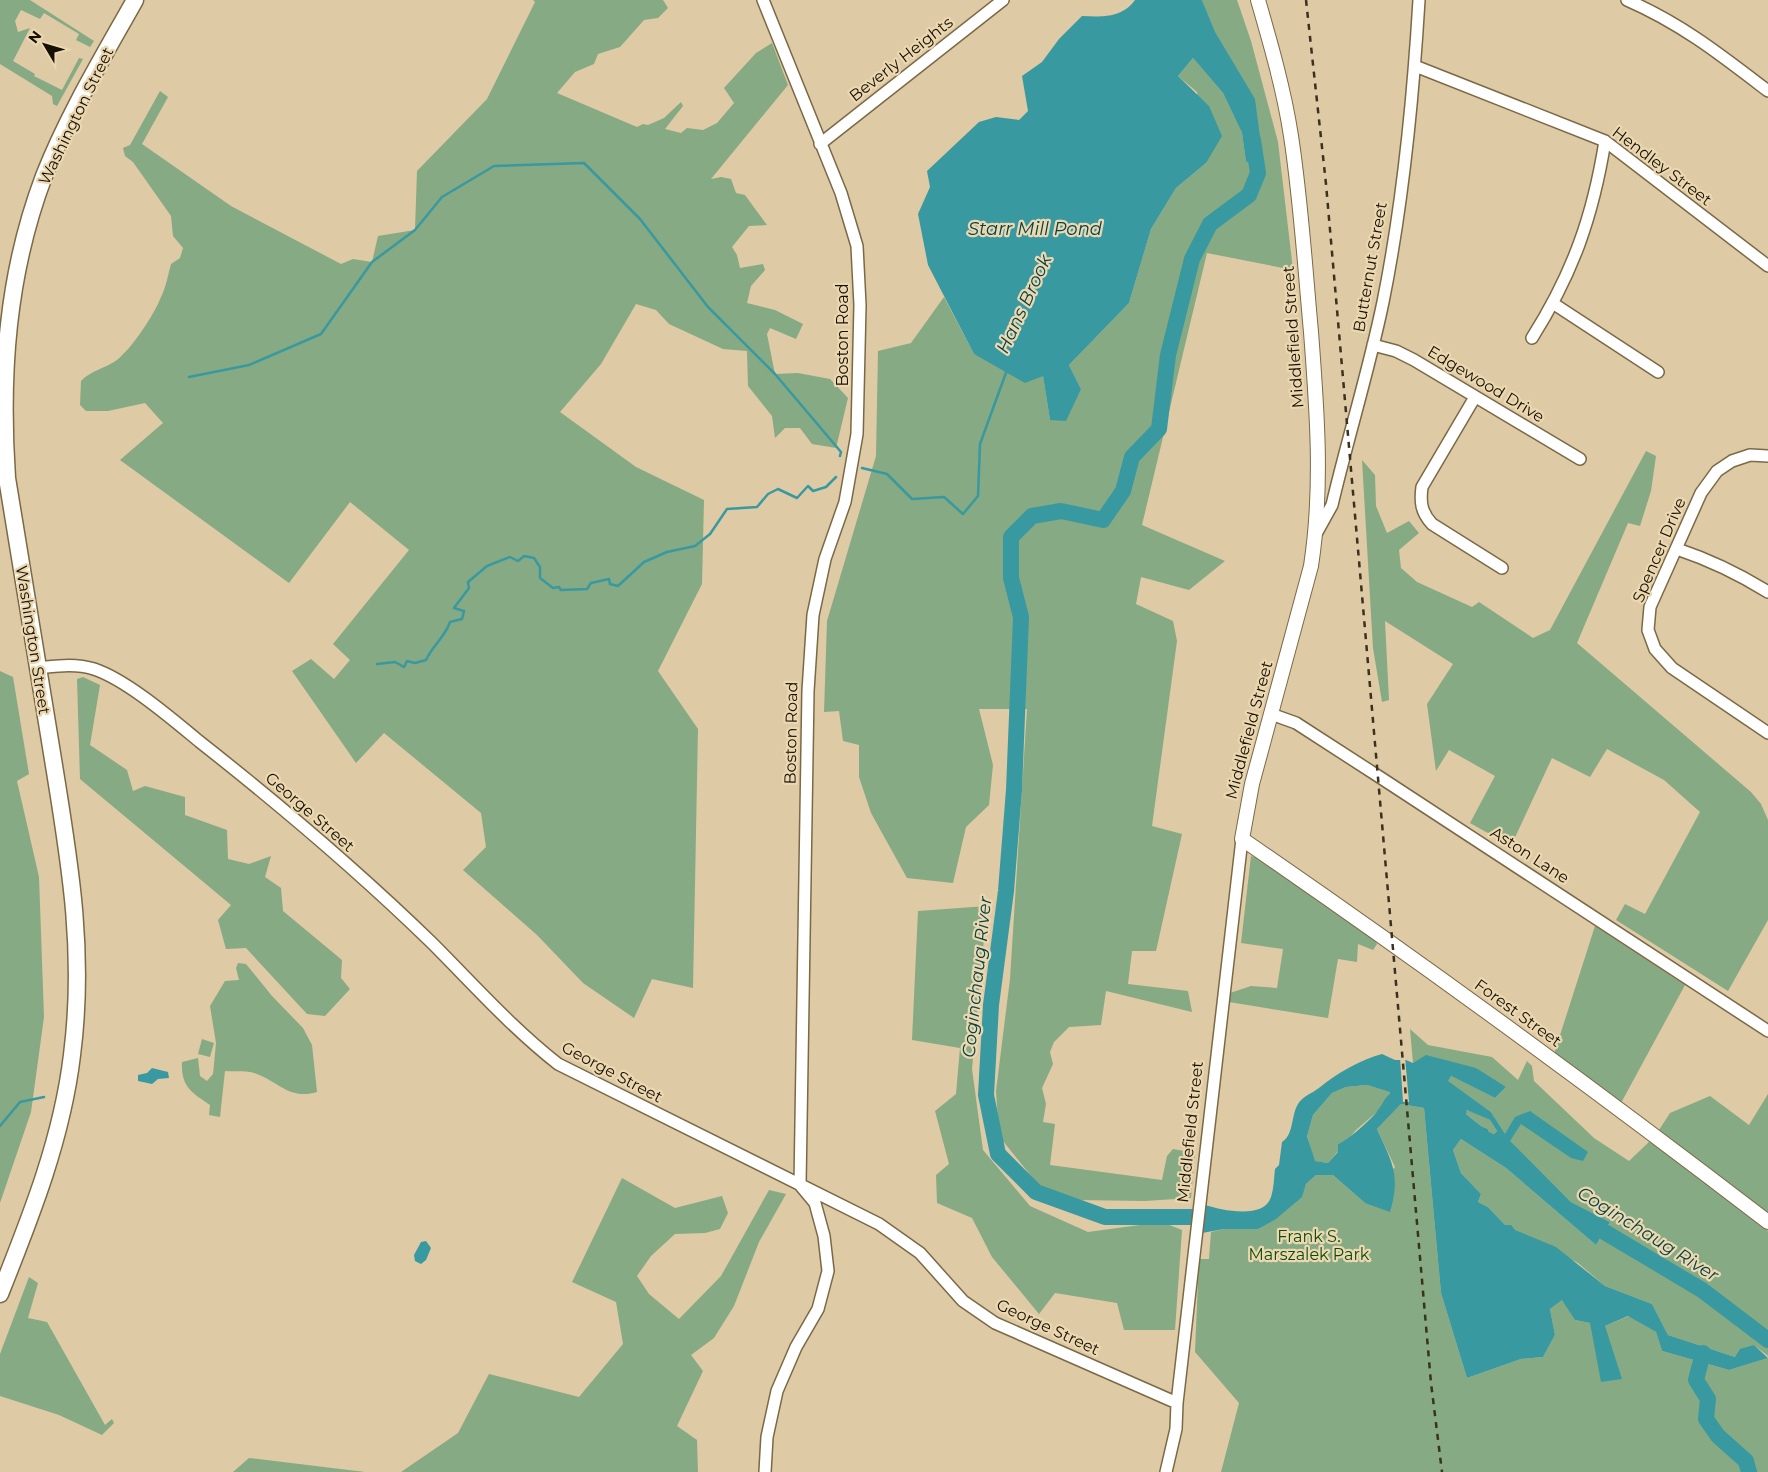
<svg xmlns="http://www.w3.org/2000/svg" width="1768" height="1472" font-family="Montserrat,sans-serif">
<rect width="100%" height="100%" fill="#decaa4"/>
<!-- green -->
<path fill="#86aa83" d="M0,0H30L94,41L90,47L76,40L79,34L44,13L40,19L21,10L15,21L18,32L30,28L13,61L35,74L34,76L62,90L79,58L83,59L57,106L53,104L52,96L0,64Z
M533,0H663L668,8L658,18L644,20L620,47L598,54L594,64L575,72L557,93L637,127L643,124L648,125L664,118L681,102L683,106L665,129L681,133L687,128L703,130L717,123L734,103L724,88L756,53L772,43L788,85L711,179L721,177L731,179L736,193L745,195L767,225L749,226L732,247L737,255L740,268L763,264L765,270L751,286L747,303L775,310L803,324L796,339L770,328L767,334L775,374L798,373L830,379L848,398L836,448L812,444L800,428H785L775,438L772,416L748,386L747,351L723,349L669,324L656,310L636,304L601,364L560,412L636,467L704,500L702,584L658,671L698,729L693,988L652,979L634,1018L583,983L537,935L463,870L486,847L481,813L384,733L356,763L292,671L311,659L334,679L350,660L333,644L409,550L350,502L289,583L120,460L163,423L145,403L108,411H86L80,405L81,381C90,371 106,368 117,360C132,348 154,315 161,297C166,287 168,275 171,264L180,258L183,248L173,236L171,216L133,162L125,156L123,148L130,145L160,91L168,97L142,144L231,206L341,264L353,259L372,262L378,236L415,230L417,171L487,99L535,2Z
M1202,0H1237L1251,41L1278,142L1293,270L1207,253L1142,525L1225,561L1189,590L1141,577L1136,604L1173,621L1177,641L1152,826L1182,834L1156,951H1132L1128,984L1188,991L1192,1012L1106,991L1101,1025L1069,1027L1054,1042L1050,1052L1053,1064L1042,1088L1046,1104L1043,1122L1055,1124L1050,1165L1162,1180L1167,1156L1173,1149L1195,1153L1191,1198L1145,1201L1075,1200L1040,1187L999,1136L996,1091L1010,979L1027,709H979L993,765L989,805L966,827L953,883L907,878L871,813L859,777V745L843,741L839,711L824,712L827,621L876,456L878,351L911,343L944,297L974,354L1043,376L1050,420L1081,389L1069,365L1129,303L1151,229L1176,188L1206,163L1197,92L1178,76L1193,58L1223,93L1242,133L1246,162L1263,160Z
M1646,451L1656,456L1651,491L1640,526L1628,523L1577,643L1751,792L1761,804L1768,820V920L1728,991L1616,920L1625,904L1645,914L1700,812L1664,780L1607,749L1590,777L1552,758L1511,846L1470,823L1495,776L1449,750L1436,771L1427,704L1453,664L1385,621L1389,700L1382,702L1373,648L1362,460L1375,475L1376,506L1387,533L1409,521L1419,533L1399,550L1401,568L1417,582L1472,607L1479,602L1533,638L1550,630Z
M0,671L13,677L29,774L17,781L39,877L44,1017L31,1112L0,1203Z
M83,677L100,685L90,745L127,770L133,791L145,786L185,797V815L227,830L228,859L249,864L271,856L265,877L281,888L283,911L342,960L341,978L350,989L325,1016L307,1014L246,948L226,949L218,920L231,905L80,779L77,679Z
M1251,856L1258,858L1374,939L1377,944L1373,950L1358,944L1357,962L1338,959L1328,1018L1229,1002L1227,994L1251,986L1277,988L1283,949L1241,943Z
M987,906L972,1069L983,1150L1030,1206L1088,1232L1162,1222L1182,1230L1175,1330H1124L1117,1303L1055,1293L1039,1314L992,1257L972,1218L937,1203L936,1175L949,1164L935,1111L956,1094L960,1048L912,1040L918,911Z
M1595,926L1685,985L1621,1103L1554,1054Z
M238,963L246,964L272,996L303,1028L312,1045L317,1092C290,1100 280,1083 257,1074C248,1070 235,1072 225,1071L220,1117L209,1115L210,1105C191,1092 181,1087 182,1062L198,1058L200,1076L207,1081L213,1074L216,1043L210,1006L225,981L239,980L236,968Z
M1410,1029L1428,1045L1492,1057L1518,1080L1527,1061L1532,1066L1534,1081L1594,1138L1629,1161L1650,1141L1768,1231V1356L1754,1345L1735,1357L1668,1335L1652,1304L1605,1286L1578,1263L1505,1225L1488,1207L1478,1202L1481,1194L1461,1173L1453,1150L1461,1139L1506,1168L1596,1245L1610,1222L1571,1202L1509,1141L1491,1112L1447,1081L1451,1076L1495,1098L1506,1087L1413,1063Z
M202,1039L214,1043L210,1057L198,1054Z
M1367,1085L1391,1092V1094L1378,1111L1356,1130L1328,1163L1314,1161L1307,1135L1313,1115L1332,1093L1346,1087Z
M1768,1094V1214L1659,1130L1670,1113L1710,1096L1749,1125Z
M1401,1104L1424,1108L1441,1293L1467,1378L1521,1359L1543,1357L1555,1335L1550,1309L1563,1299L1575,1320L1605,1326L1629,1316L1656,1332L1662,1351L1729,1370L1768,1358V1472H1221L1239,1403L1195,1352L1199,1259H1209L1211,1232L1224,1229H1258L1301,1197L1306,1184L1316,1175H1333L1365,1203L1395,1167L1377,1129Z
M1468,1110L1490,1120L1497,1131L1494,1134L1489,1132L1488,1129L1481,1126L1465,1113Z
M622,1178L675,1208L722,1196L728,1213L720,1229L705,1233L675,1234L651,1256L637,1276L649,1294L679,1319L721,1276L769,1190L786,1194L759,1242L734,1306L714,1338L691,1355L703,1371L677,1426L697,1440L698,1472H401L458,1433L489,1374L579,1397L623,1344L616,1302L572,1282Z
M29,1277L38,1283L28,1318L47,1322L105,1425L112,1419L114,1423L102,1435L59,1415L0,1396V1354Z
M249,1458L365,1472H233Z"/>
<!-- water -->
<path fill="#3999a1" fill-rule="evenodd" d="M1135,0H1202L1215,32L1255,99L1263,160L1246,162L1242,133L1223,93L1193,58L1178,76L1209,106L1222,136L1206,163L1176,188L1151,229L1129,303L1069,365L1081,389L1066,421L1050,420L1043,376L1025,383L974,354L928,265L918,214L930,187L927,171L979,122L996,117L1019,120L1028,111L1022,76L1042,62L1059,39L1082,16C1102,17 1122,18 1135,0Z
M1382,1054L1395,1060H1406L1413,1063L1426,1055L1476,1068L1506,1087L1495,1098L1451,1076L1448,1081L1491,1112L1505,1134L1515,1117L1530,1111L1588,1152L1583,1161L1571,1158L1521,1124L1510,1141L1571,1202L1610,1222L1596,1245L1506,1168L1461,1139L1453,1150L1461,1173L1481,1194L1478,1202L1488,1207L1505,1225H1511L1515,1230L1556,1247L1605,1286L1652,1304L1668,1335L1735,1357L1740,1349L1754,1345L1768,1358L1729,1370L1662,1351L1656,1332L1628,1316L1605,1326L1622,1379L1601,1382L1590,1323L1575,1320L1562,1300L1550,1309L1555,1335L1543,1357L1521,1359L1467,1378L1441,1293L1424,1108L1401,1104L1377,1129C1392,1162 1401,1175 1390,1212L1365,1203L1333,1175H1316L1306,1184L1302,1197L1276,1219L1258,1229H1224L1202,1233L1205,1205C1221,1210 1264,1220 1271,1197C1274,1188 1274,1177 1275,1169L1279,1165L1282,1142C1294,1135 1291,1115 1298,1104C1303,1096 1311,1094 1319,1088C1337,1073 1360,1060 1382,1054ZM1367,1085L1390,1092V1094C1383,1099 1384,1103 1378,1110C1373,1118 1346,1142 1338,1144V1152L1328,1163L1315,1161L1307,1136L1313,1115L1332,1093L1346,1087ZM1467,1110L1490,1120L1497,1131L1494,1134L1489,1132L1488,1129L1481,1126L1466,1114Z
M152,1068L168,1072L169,1078L158,1079L152,1084L138,1081V1075L147,1073Z
M426,1241L431,1248L426,1260L421,1264L415,1261L414,1255L421,1242Z"/>
<!-- pier -->
<path fill="#decaa4" d="M1400,1057H1405L1409,1102H1403Z"/>
<g fill="none" stroke-linecap="round" stroke-linejoin="round">
<!-- stream -->
<path stroke="#3999a1" stroke-width="2.5" d="M189,377L249,365L321,334L372,262L415,230L442,197L494,166L584,163L640,219L708,307L775,374L841,452L840,456
M862,468L887,474L912,499L944,497L963,514L978,496L980,444L1007,370
M377,664L395,662L404,667L407,661L415,663L426,660C433,645 445,637 450,622L462,619L464,611L454,608L469,588L468,582L487,566L510,557L518,561L524,556L534,558L540,567V578L553,588L559,587L561,590L587,589L591,583L609,579L610,584L618,586L644,562L667,552L695,546L710,534L727,509L757,507L768,494L778,489L797,498L808,486L813,491L826,487L836,477
M0,1126L20,1102L44,1097"/>
<!-- river -->
<path stroke="#3999a1" stroke-width="16" d="M1215,1217H1105L1036,1192L998,1154L986,1095L991,1005L1006,891L1014,790L1021,617L1011,578V537L1032,516L1061,511L1103,520L1123,491L1132,457L1159,429L1168,355L1192,259L1210,224L1249,195L1258,173L1253,140
M1586,1221L1702,1290L1768,1340
M1703,1353L1696,1380L1708,1399L1706,1419L1718,1436L1746,1461L1749,1472"/>
<defs>
<path id="minor" d="M763,0L841,193L857,246L860,305L857,434L845,502L825,559L813,615L808,691L800,1185L815,1203L824,1236L828,1271L818,1309L796,1347L777,1391L767,1437L765,1472
M1627,0C1682,24 1721,55 1768,91
M1415,66L1605,141L1768,266
M820,144L1003,0
M1554,304L1658,372
M1532,338C1573,273 1593,216 1605,141
M1373,345L1396,351L1414,360L1580,459
M1475,397L1422,487C1420,502 1421,512 1432,524L1502,568
M1768,456L1750,455L1732,461L1717,471L1701,493L1650,607L1648,630L1655,649L1672,668L1768,733
M1317,532L1332,505C1348,437 1369,370 1383,302C1403,203 1413,101 1419,0
M1677,549C1710,560 1739,574 1768,592
M38,668C57,666 75,663 94,669C127,680 172,719 200,742C280,805 359,872 432,943C473,984 512,1028 558,1064L879,1224L920,1253L963,1301L995,1323L1177,1403
M1271,714L1296,723L1378,776L1768,1031
M1166,1472L1176,1429L1177,1403L1242,839"/>
<path id="major" d="M1258,0C1271,45 1284,90 1291,136C1301,201 1305,267 1311,332C1317,410 1323,488 1311,566L1252,784L1242,839C1421,962 1596,1090 1768,1222"/>
<path id="highway" d="M0,1294C31,1216 62,1139 72,1055C86,946 68,853 51,747C36,657 22,568 7,478C0,374 7,274 44,176C68,115 103,57 135,0"/>
</defs>
<!-- minor casing -->
<use href="#minor" stroke="#7b6946" stroke-width="14"/>
<!-- major casing -->
<use href="#major" stroke="#7b6946" stroke-width="16"/>
<!-- highway casing -->
<use href="#highway" stroke="#7b6946" stroke-width="19"/>
<!-- minor -->
<use href="#minor" stroke="#fff" stroke-width="11"/>
<!-- major -->
<use href="#major" stroke="#fff" stroke-width="14"/>
<!-- highway -->
<use href="#highway" stroke="#fff" stroke-width="16"/>
<!-- rail -->
<path stroke="#3a3120" stroke-width="2.5" stroke-dasharray="6 6" stroke-linecap="butt" d="M1306,0L1326,184L1431,1383L1442,1472"/>
</g>
<g text-anchor="middle" dominant-baseline="central" stroke-width="4.5" stroke-linejoin="round" paint-order="stroke">
<!-- street labels -->
<g font-size="16" fill="#160f03" stroke="#ebd7b0">
<text transform="translate(901 59) rotate(-38)">Beverly Heights</text>
<text transform="translate(76 116) rotate(-64)">Washington Street</text>
<text transform="translate(1662 166) rotate(37)">Hendley Street</text>
<text transform="translate(1370 267) rotate(-80)">Butternut Street</text>
<text transform="translate(842 335) rotate(-90)">Boston Road</text>
<text transform="translate(1293 337) rotate(-94)">Middlefield Street</text>
<text transform="translate(1486 384) rotate(31)">Edgewood Drive</text>
<text transform="translate(1659 550) rotate(-67)">Spencer Drive</text>
<text transform="translate(33 640) rotate(81)">Washington Street</text>
<text transform="translate(1249 730) rotate(-75)">Middlefield Street</text>
<text transform="translate(791 733) rotate(-89)">Boston Road</text>
<text transform="translate(310 812) rotate(41)">George Street</text>
<text transform="translate(1530 855) rotate(33)">Aston Lane</text>
<text transform="translate(1518 1013) rotate(36)">Forest Street</text>
<text transform="translate(612 1072) rotate(28)">George Street</text>
<text transform="translate(1190 1132) rotate(-84)">Middlefield Street</text>
<text transform="translate(1048 1327) rotate(25)">George Street</text>
</g>
<!-- park labels -->
<g font-size="16" fill="#0b4c0d" stroke="#ebd7b0">
<text x="1309" y="1236">Frank S.<tspan x="1309" dy="18">Marszalek Park</tspan></text>
</g>
<!-- water labels -->
<g font-size="18" font-style="italic" fill="#054146" stroke="#ebd7b0">
<text x="1035" y="229">Starr Mill Pond</text>
<text transform="translate(1024 304) rotate(-65)">Hans Brook</text>
<text transform="translate(977 977) rotate(-84)">Coginchaug River</text>
<text transform="translate(1648 1234) rotate(32)">Coginchaug River</text>
</g>
</g>
<!-- north arrow -->
<g transform="translate(45 45) rotate(308)" stroke="#ebd7b0" stroke-width="4" paint-order="stroke">
<path d="M0-4L9 19L0 12L-9 19Z" fill="#160f03"/>
<text y="-8" font-size="14" font-weight="bold" text-anchor="middle" fill="#160f03">N</text>
</g>
</svg>
